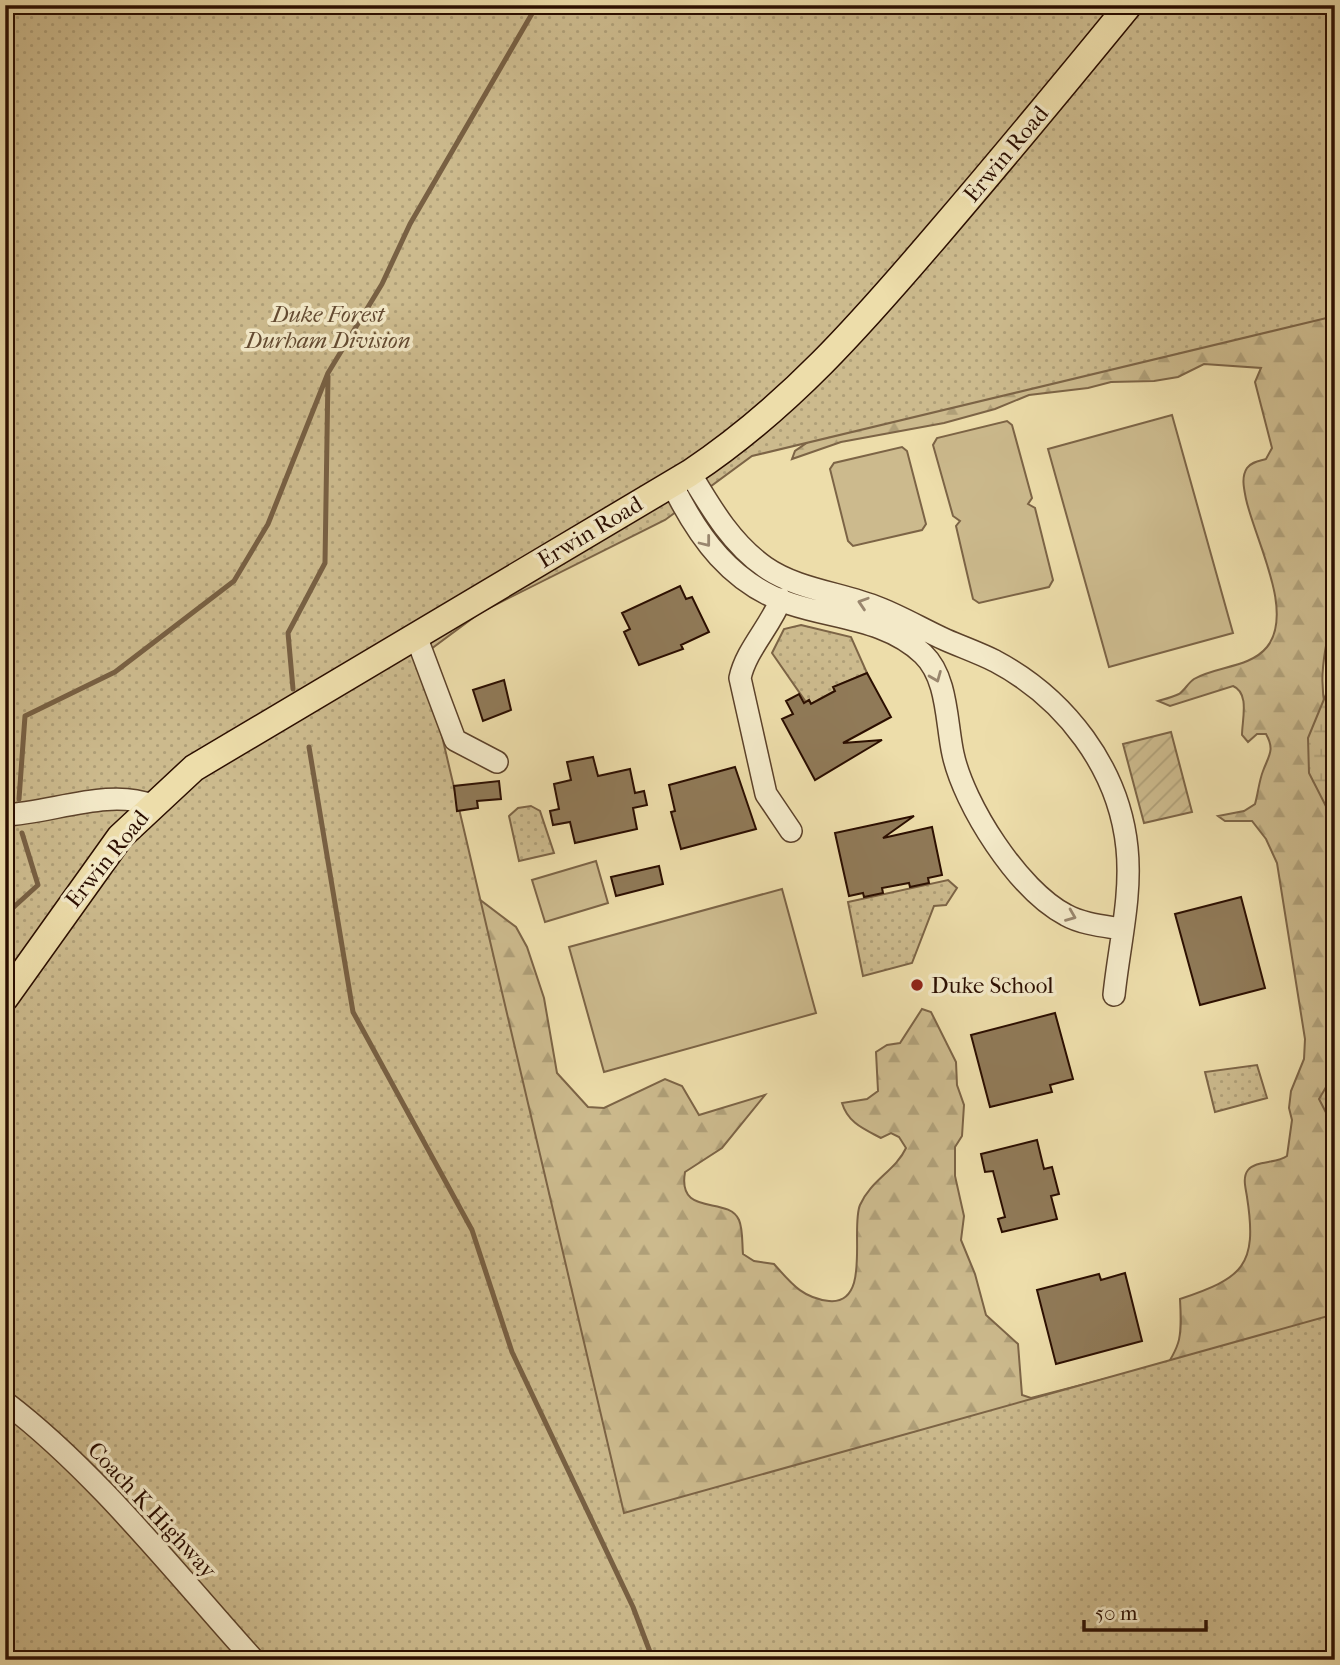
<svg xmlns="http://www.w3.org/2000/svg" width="1340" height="1665" font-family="'IM FELL French Canon',serif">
<defs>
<pattern id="forest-firs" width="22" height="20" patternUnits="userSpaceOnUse" patternTransform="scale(1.75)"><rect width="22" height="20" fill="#ccba8d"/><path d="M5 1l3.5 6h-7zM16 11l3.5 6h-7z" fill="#af9f78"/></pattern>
<pattern id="wetland-marsh" width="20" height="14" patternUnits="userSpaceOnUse" patternTransform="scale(1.75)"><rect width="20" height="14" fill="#ccba8d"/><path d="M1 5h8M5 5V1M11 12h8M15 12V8" fill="none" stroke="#af9f78"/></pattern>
<pattern id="park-dots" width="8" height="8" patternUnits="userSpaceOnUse" patternTransform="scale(1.75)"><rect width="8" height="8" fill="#ccba8d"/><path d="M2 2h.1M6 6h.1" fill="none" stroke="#af9f78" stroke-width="1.8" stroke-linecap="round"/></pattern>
<pattern id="garden-furrows" width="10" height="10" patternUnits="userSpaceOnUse" patternTransform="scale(1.75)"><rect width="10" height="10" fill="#ccba8d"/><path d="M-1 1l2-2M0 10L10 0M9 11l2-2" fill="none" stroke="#af9f78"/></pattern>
</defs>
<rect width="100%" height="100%" fill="#edddaa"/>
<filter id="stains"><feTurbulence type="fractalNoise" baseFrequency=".00286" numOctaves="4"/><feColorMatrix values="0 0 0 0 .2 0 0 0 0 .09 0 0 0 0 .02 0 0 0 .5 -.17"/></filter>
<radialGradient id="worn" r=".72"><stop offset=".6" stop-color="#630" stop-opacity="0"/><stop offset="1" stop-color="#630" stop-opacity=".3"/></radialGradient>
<!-- grass -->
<path fill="#ccba8d" stroke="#7c6446" stroke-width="2" d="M1172,415L1233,633L1109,667L1048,449Z
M1007,421L1012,425L1032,498L1028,504L1035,508L1053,580L1049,587L979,603L973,599L956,526L960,521L953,516L933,445L937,438Z
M902,447L907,451L926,524L922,530L853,546L848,541L830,469L834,463Z
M596,861L608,903L545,922L532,880Z
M782,889L816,1013L604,1072L569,947Z"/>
<!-- forest -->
<path fill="url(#forest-firs)" stroke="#7c6446" stroke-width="2" d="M1335,256V606C1323,655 1314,691 1335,739V1660H294L475,896L516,927L527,947L544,998L557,1073L588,1107L604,1108L665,1079L682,1086L699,1115L765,1095L722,1148L685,1172C677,1218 728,1195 739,1220C743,1229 742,1244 743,1254L754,1261L774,1264C791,1283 802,1298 829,1301C872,1305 850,1228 860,1205C870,1181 896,1170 906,1148L899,1137L891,1133L881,1138C864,1129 848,1123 842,1103L867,1099L878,1091L876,1052L887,1045L900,1043L922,1009L931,1012L956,1062L957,1085L964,1105L962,1136L955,1147V1176L964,1216L961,1240L975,1274L986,1315L1018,1344L1022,1395L1031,1398L1112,1377L1160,1375C1182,1345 1182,1336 1180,1299C1242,1278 1258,1267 1247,1197C1246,1189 1242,1178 1248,1170C1256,1160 1276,1164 1287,1156L1292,1120L1289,1108L1291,1091L1304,1059L1305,1039L1277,863L1266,839L1252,821H1225L1218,816L1244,811L1255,804C1258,794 1259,781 1263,771C1269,755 1275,750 1266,734H1257L1248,742L1242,735C1242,720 1250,693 1233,686L1170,706L1158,701C1165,699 1173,697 1179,694C1185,690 1188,683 1194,679C1216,666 1250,668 1267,647C1295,612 1255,540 1246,499C1244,489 1241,477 1247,468C1251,462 1259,461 1266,459L1272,448L1255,382L1261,368L1204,364L1178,377L1154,381L1111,382L1088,388L1029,395L995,409L944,423L841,442L792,459L795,451L837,422Z"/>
<!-- wetland -->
<path fill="url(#wetland-marsh)" stroke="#7c6446" stroke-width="2" d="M1335,479V824L1309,773L1308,738L1334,675L1326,532Z
M1335,1072V1130L1319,1099Z"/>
<!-- park -->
<path fill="url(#park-dots)" stroke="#7c6446" stroke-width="2" d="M5,5H1335V316L752,456L665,520L481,612L423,655L624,1513L1335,1314V1660H5Z
M801,625L851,637L867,673L834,687L835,691L811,704L809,700L806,702L772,653L784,629Z
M531,806L540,811L554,853L519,861L509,816L518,808Z
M948,880L957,888L946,905L934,906L912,963L863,976L848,902Z
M1257,1065L1267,1098L1215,1112L1205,1072Z"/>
<!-- garden -->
<path fill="url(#garden-furrows)" stroke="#7c6446" stroke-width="2" d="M1171,732L1192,812L1144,823L1123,744Z"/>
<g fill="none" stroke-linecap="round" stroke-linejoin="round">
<!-- stream -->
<path stroke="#786043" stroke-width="5" d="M293,689L288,633L325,563L328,376
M309,747L353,1012L472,1230L512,1352L633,1607L653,1660
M19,799L25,716L115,672L234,581L268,524L328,373L382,284L410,224L537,5
M5,915L38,885L22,833"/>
</g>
<!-- building -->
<path fill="#907a58" stroke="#2b0e00" stroke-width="2" d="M680,586L686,599L692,597L709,632L681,645L683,649L639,665L624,632L630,629L622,613Z
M867,673L891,717L843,743L882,740L815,780L782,719L793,714L786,701L799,694L804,703L809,700L811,704L835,691L833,687Z
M504,680L511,710L483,721L473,690Z
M593,757L598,776L630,769L635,793L644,791L647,805L633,808L637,829L575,843L570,822L553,825L550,811L559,809L554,784L571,780L567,762Z
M735,767L756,829L681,849L671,812L675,811L669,785Z
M499,781L501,799L477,801L478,808L457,811L454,786Z
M914,816L883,838L932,827L942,875L928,878L929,883L910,887L909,883L882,888L883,893L864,897L863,893L849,896L835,833Z
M659,866L663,884L616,896L611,877Z
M1241,897L1265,988L1200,1005L1175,914Z
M1055,1013L1073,1079L1050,1085L1052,1092L990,1107L971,1035Z
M1037,1140L1044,1169L1052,1167L1059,1194L1051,1196L1057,1219L1002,1232L998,1219L1005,1217L993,1171L985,1172L981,1154Z
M1125,1273L1142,1341L1056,1364L1037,1290L1099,1274L1101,1280Z"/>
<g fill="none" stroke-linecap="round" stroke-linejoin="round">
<defs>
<path id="minor" d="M690,473C711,508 731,543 765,567C798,590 843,593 879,608C902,617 924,630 946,640C962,647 979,653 995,661C1065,698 1119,768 1127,848C1132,896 1119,946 1114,995
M672,484C698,537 731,584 791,604C836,619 886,619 923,654C948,678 946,722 953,754C964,805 1018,890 1066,915C1082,924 1104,926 1122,929
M781,599C770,627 746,650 740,678L766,794L791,831
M416,636L455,740L497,762
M5,815C51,813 110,788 151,805
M5,1402C96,1471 177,1575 254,1660"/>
<path id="major" d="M5,998L120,837L194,768L690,473C788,408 862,323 938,234C1003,158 1066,82 1129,5"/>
</defs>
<!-- minor casing -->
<use href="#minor" stroke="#5c422a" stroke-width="24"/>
<!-- major casing -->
<use href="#major" stroke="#2b0e00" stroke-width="29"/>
<!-- minor -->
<use href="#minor" stroke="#f3e9c8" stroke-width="21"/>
<!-- major -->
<use href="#major" stroke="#edddaa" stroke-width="26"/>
</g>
<!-- one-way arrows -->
<defs><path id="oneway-chevron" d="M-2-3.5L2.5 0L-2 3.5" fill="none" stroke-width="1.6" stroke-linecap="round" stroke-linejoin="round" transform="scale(1.75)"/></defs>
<g stroke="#99866e">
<use href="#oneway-chevron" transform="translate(706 542) rotate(52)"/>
<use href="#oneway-chevron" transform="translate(863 603) rotate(-162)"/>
<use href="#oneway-chevron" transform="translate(936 677) rotate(68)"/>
<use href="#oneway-chevron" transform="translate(1071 916) rotate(22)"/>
</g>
<!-- markers -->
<circle fill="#8f2418" stroke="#f3e9c8" stroke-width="2.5" cx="917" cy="985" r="7"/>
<g text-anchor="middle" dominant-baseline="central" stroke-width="7" stroke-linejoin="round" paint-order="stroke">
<!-- street labels -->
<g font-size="23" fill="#2b0e00" stroke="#f3e9c8">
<text transform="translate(1006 154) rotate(-50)">Erwin Road</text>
<text transform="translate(590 532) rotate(-31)">Erwin Road</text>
<text transform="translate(107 859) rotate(-51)">Erwin Road</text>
<text transform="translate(152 1510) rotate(47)">Coach K Highway</text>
</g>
<!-- park labels -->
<g font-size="23" font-style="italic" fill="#634a31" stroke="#f3e9c8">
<text x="328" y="314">Duke Forest<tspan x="328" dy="26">Durham Division</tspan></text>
</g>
<!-- poi labels -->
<g font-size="23" fill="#2b0e00" stroke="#f3e9c8" text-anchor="start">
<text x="931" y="985">Duke School</text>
</g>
</g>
<!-- margin -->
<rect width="1340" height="1665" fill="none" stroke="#edddaa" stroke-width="28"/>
<rect x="7" y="7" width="1326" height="1651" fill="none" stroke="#2b0e00" stroke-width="3.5"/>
<rect x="14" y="14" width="1312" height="1637" fill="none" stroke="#2b0e00" stroke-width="2"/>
<!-- scale -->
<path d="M1084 1620v10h122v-10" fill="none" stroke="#2b0e00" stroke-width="3.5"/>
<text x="1095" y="1620" font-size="21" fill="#2b0e00" stroke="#f3e9c8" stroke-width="5" paint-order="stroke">50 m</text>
<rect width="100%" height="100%" filter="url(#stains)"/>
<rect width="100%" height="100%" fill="url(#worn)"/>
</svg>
